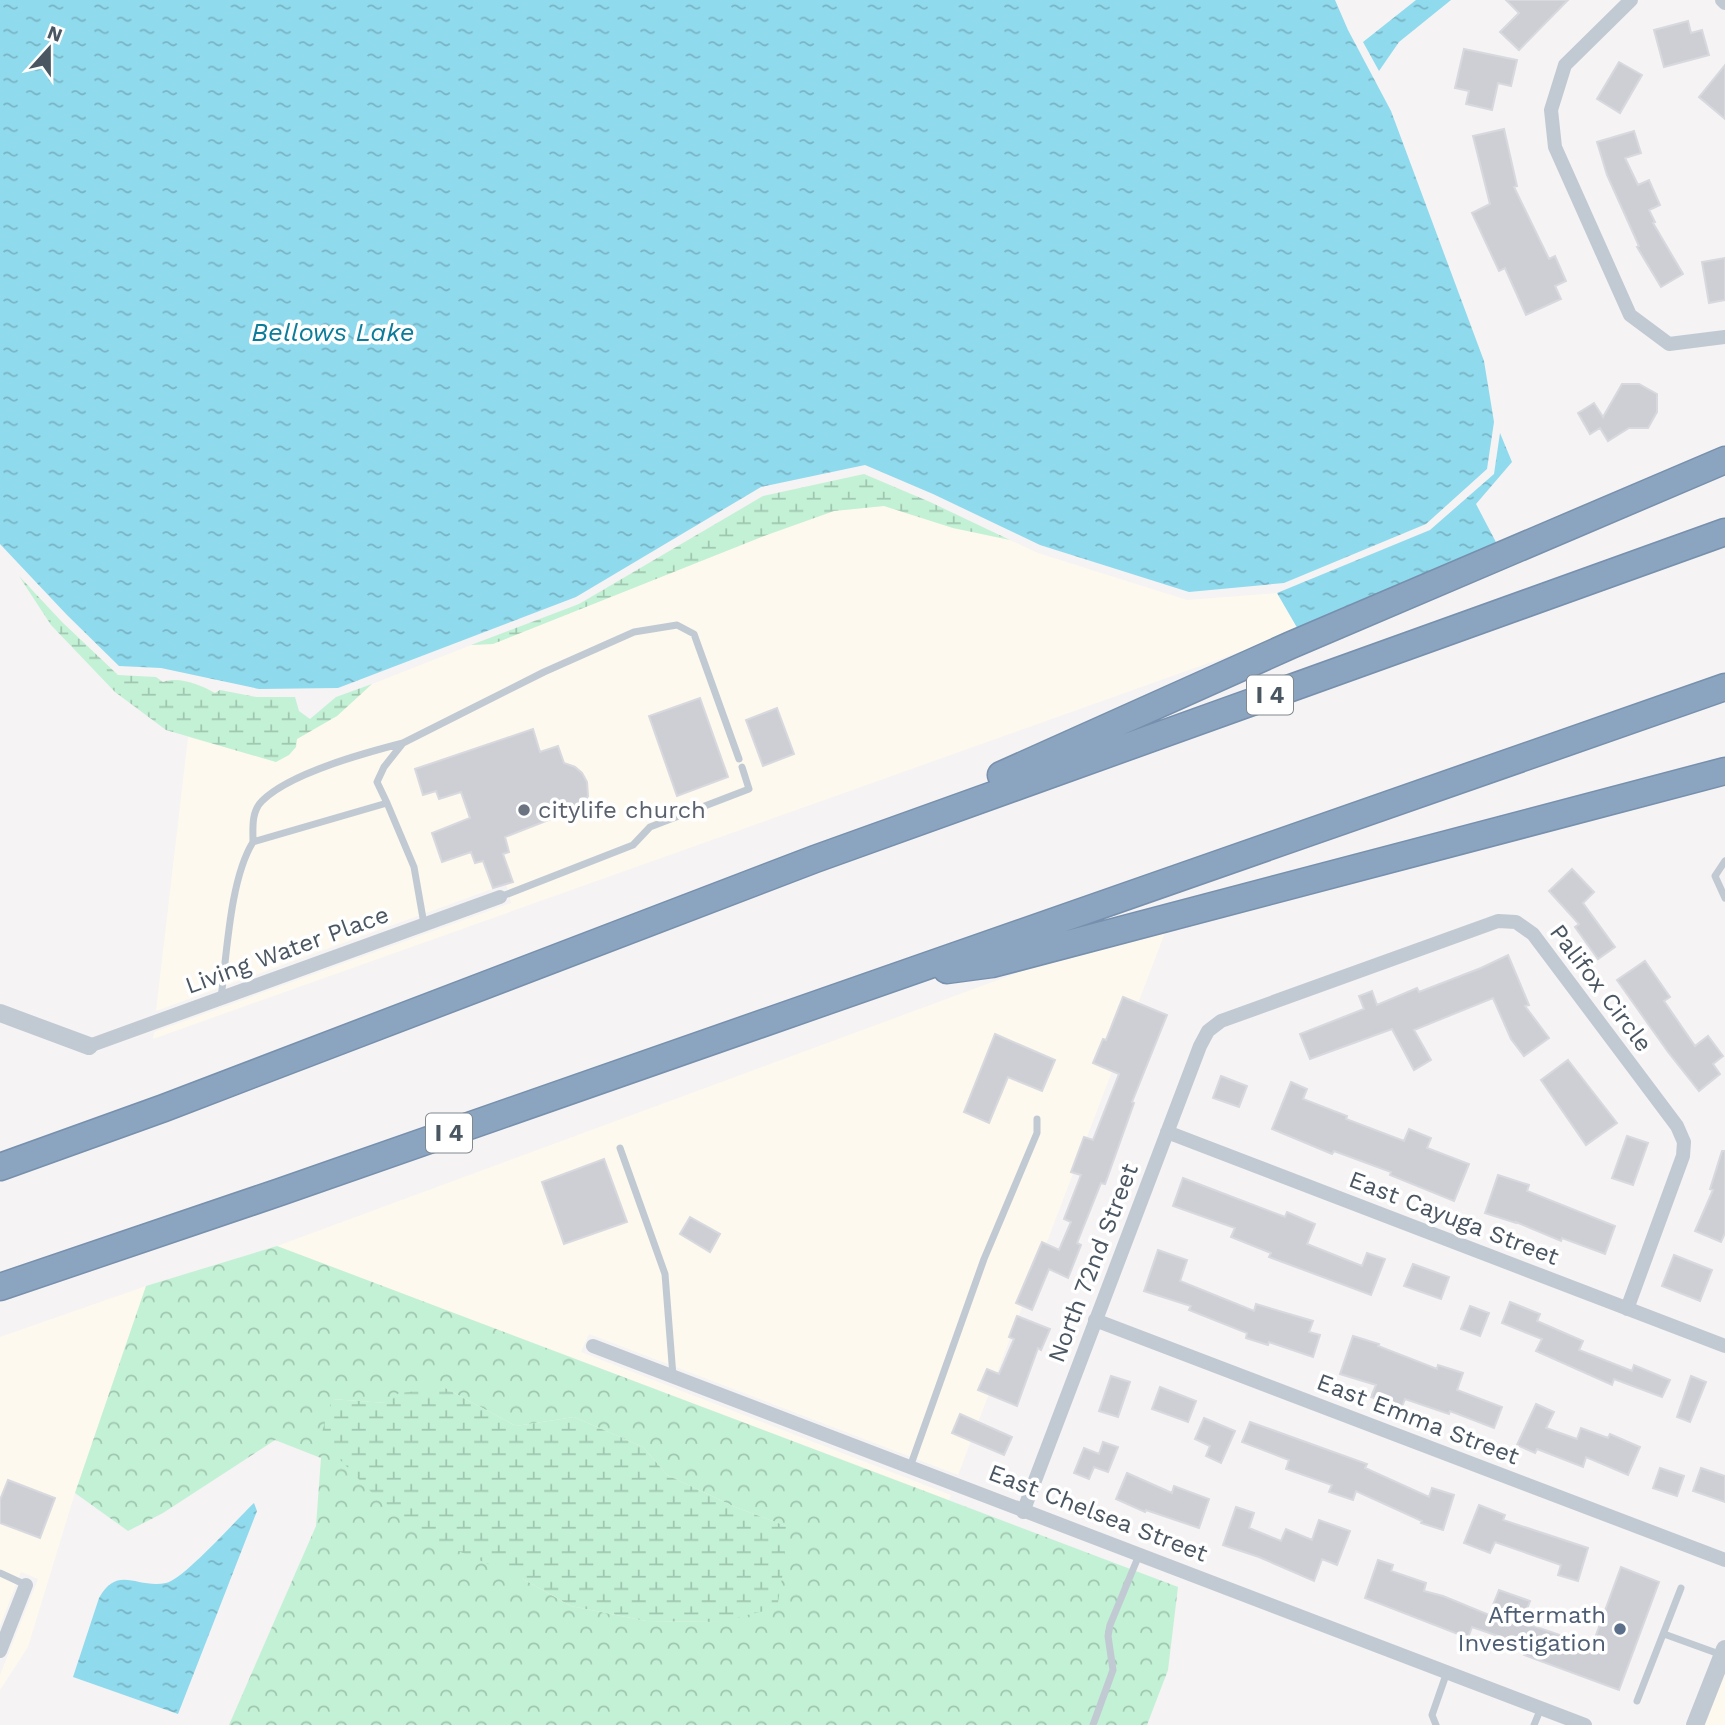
<svg xmlns="http://www.w3.org/2000/svg" width="1725" height="1725" font-family="'Work Sans',sans-serif">
<defs>
<pattern id="forest-crowns" width="20" height="18" patternUnits="userSpaceOnUse" patternTransform="scale(1.75)"><rect width="20" height="18" fill="#c3f1d5"/><path d="M2 6a3 3 0 1 1 6 0M12 15a3 3 0 1 1 6 0" fill="none" stroke="#a0c6b0"/></pattern>
<pattern id="wetland-marsh" width="20" height="14" patternUnits="userSpaceOnUse" patternTransform="scale(1.75)"><rect width="20" height="14" fill="#c3f1d5"/><path d="M1 5h8M5 5V1M11 12h8M15 12V8" fill="none" stroke="#a0c6b0"/></pattern>
<pattern id="water-ripples" width="26" height="14" patternUnits="userSpaceOnUse" patternTransform="scale(1.75)"><rect width="26" height="14" fill="#90daee"/><path d="M2 4q2-2 4 0t4 0M15 11q2-2 4 0t4 0" fill="none" stroke="#78b4c4"/></pattern>
</defs>
<rect width="100%" height="100%" fill="#f5f3f3"/>
<!-- commercial -->
<path fill="#fdf9ef" d="M884,506L953,528L1010,540L1038,553L1187,600L1277,593L1299,631L153,1039L154,1032L511,903L506,884L156,1011L188,737L276,762L297,739L337,716L372,684L471,645L493,644L764,536L834,511Z
M1166,930L958,1475L589,1334L581,1352L951,1495L949,1500L277,1246L1044,963Z
M146,1286L75,1493L28,1647L0,1690V1675L38,1579L21,1572L0,1626V1337Z
M1725,1673V1725H1705Z"/>
<!-- forest -->
<path fill="url(#forest-crowns)" fill-rule="evenodd" d="M277,1246L1178,1587L1168,1670L1147,1725H229L316,1526L321,1458L275,1440L163,1513L128,1531L75,1493L146,1286ZM445,1388L516,1426L574,1417L643,1447L667,1475L735,1507L786,1526L718,1622L646,1621L571,1606L523,1579L332,1399L386,1403Z"/>
<!-- wetland -->
<path fill="url(#wetland-marsh)" d="M864,474L930,502L1010,540L953,528L884,506L834,511L764,536L493,644L471,645L579,604L763,496Z
M19,576L62,622L118,675L156,677L163,682C179,676 201,685 215,693L220,690L256,697H295L299,711L310,719L336,697L372,684L337,716L297,739L296,747L289,755L276,762L166,730L115,692L51,625Z
M445,1388L516,1426L574,1417L643,1447L667,1475L735,1507L786,1526L784,1566L777,1608L718,1622L646,1621L571,1606L523,1579L442,1544L375,1496L320,1439L332,1399L386,1403L399,1393Z"/>
<!-- water -->
<path fill="url(#water-ripples)" d="M0,0H1335L1348,30L1391,111L1484,361L1494,422L1487,469L1426,524L1284,583L1189,592L1040,545L933,494L865,465L761,487L576,597L338,688L259,689L161,668L119,666L67,615L0,544Z
M1416,0H1451L1399,42L1379,71L1363,42Z
M1500,433L1512,462L1476,504L1498,546L1299,631L1277,593L1430,530L1494,474Z
M254,1503L257,1511L178,1714L73,1677L99,1598C118,1564 137,1589 166,1583C183,1580 238,1518 254,1503Z"/>
<!-- building -->
<path fill="#cdcfd5" stroke="#d7d9de" stroke-width="2" d="M1506,0H1568L1519,50L1500,32L1519,13Z
M1688,21L1691,33L1702,30L1709,55L1664,67L1654,30Z
M1464,49L1517,60L1511,86L1498,83L1492,110L1466,104L1469,91L1455,88Z
M1619,62L1642,75L1620,113L1597,99Z
M1725,65V119L1699,97Z
M1504,129L1517,186L1514,187L1549,259L1555,256L1566,281L1555,286L1561,299L1526,315L1505,268L1499,271L1472,213L1490,204L1473,136Z
M1634,131L1641,153L1625,158L1638,185L1649,180L1660,205L1649,210L1655,222L1653,223L1683,274L1661,287L1637,247L1639,246L1607,175L1597,142Z
M1725,258V300L1709,303L1702,262Z
M1622,384H1639L1657,394V412L1648,428H1629L1608,441L1600,428L1590,434L1578,413L1594,403L1603,417Z
M700,698L728,777L677,796L649,716Z
M777,708L794,754L763,766L746,720Z
M533,729L540,752L558,746L564,763L575,767L582,773L587,782L588,796L582,808L574,814L556,817L505,837L509,852L503,854L513,882L493,888L483,861L475,863L471,852L442,862L432,833L470,818L461,792L439,799L436,791L423,795L415,769Z
M1572,869L1594,892L1583,903L1615,947L1598,959L1575,927L1579,924L1549,891Z
M1508,955L1529,1005L1525,1006L1549,1038L1524,1056L1511,1039L1493,998L1414,1030L1431,1060L1414,1070L1392,1029L1310,1059L1300,1034L1364,1009L1359,996L1372,991L1377,1005L1417,988L1419,992L1481,968Z
M1645,961L1670,997L1664,1001L1695,1046L1708,1036L1723,1056L1713,1064L1720,1074L1699,1091L1668,1052L1617,980Z
M1123,997L1167,1015L1132,1102L1134,1103L1105,1184L1101,1183L1077,1243L1081,1245L1068,1278L1049,1269L1032,1310L1016,1303L1042,1242L1059,1250L1071,1222L1064,1219L1081,1175L1071,1172L1084,1137L1093,1140L1119,1074L1093,1063L1103,1039L1106,1040Z
M995,1034L1055,1060L1042,1091L1008,1077L989,1123L964,1112Z
M1568,1060L1617,1123L1586,1145L1541,1080Z
M1221,1076L1247,1086L1239,1107L1213,1098Z
M1291,1082L1307,1089L1303,1099L1347,1116L1346,1119L1404,1141L1409,1129L1431,1138L1427,1148L1469,1164L1454,1201L1390,1175L1391,1172L1334,1151L1332,1154L1272,1129Z
M1627,1136L1648,1143L1633,1185L1612,1178Z
M1722,1151H1725V1233L1721,1242L1695,1231L1713,1190L1710,1189Z
M604,1159L627,1222L564,1244L542,1182Z
M1498,1175L1529,1185L1527,1191L1615,1226L1605,1254L1562,1238L1561,1241L1516,1222V1223L1485,1213Z
M1183,1178L1285,1217L1287,1212L1315,1224L1307,1244L1362,1266L1367,1253L1385,1259L1371,1295L1269,1257L1271,1253L1231,1237L1235,1228L1173,1206Z
M690,1217L720,1234L710,1252L680,1234Z
M1158,1250L1187,1260L1180,1281L1254,1311L1256,1304L1313,1321L1309,1332L1320,1335L1313,1357L1269,1342L1268,1345L1246,1338L1247,1333L1189,1310L1191,1306L1144,1291Z
M1674,1255L1712,1270L1700,1301L1662,1286Z
M1413,1264L1449,1277L1441,1299L1404,1286Z
M1510,1302L1540,1314L1537,1321L1583,1341L1579,1350L1632,1371L1634,1365L1670,1380L1662,1397L1614,1379L1612,1385L1536,1351L1542,1339L1502,1323Z
M1470,1306L1489,1313L1480,1336L1461,1329Z
M1017,1316L1050,1329L1041,1350L1038,1348L1017,1406L978,1390L987,1369L999,1374L1014,1339L1009,1337Z
M1353,1336L1379,1344L1378,1346L1437,1369L1438,1365L1463,1373L1457,1390L1502,1407L1494,1428L1450,1411L1449,1414L1405,1399L1401,1409L1371,1397L1376,1385L1340,1374Z
M1111,1376L1130,1382L1118,1417L1099,1411Z
M1691,1376L1706,1382L1690,1422L1677,1417Z
M1160,1387L1196,1401L1188,1422L1152,1409Z
M1536,1404L1554,1412L1546,1428L1577,1439L1581,1428L1608,1438L1610,1434L1640,1447L1628,1475L1586,1457L1583,1467L1537,1449L1535,1453L1517,1445Z
M960,1414L1012,1437L1004,1455L952,1433Z
M1204,1418L1235,1431L1221,1463L1206,1456L1210,1446L1195,1439Z
M1250,1422L1367,1464L1365,1468L1429,1497L1432,1488L1454,1495L1443,1530L1421,1523L1422,1521L1356,1491L1353,1500L1329,1492L1332,1485L1286,1469L1289,1460L1242,1442Z
M1103,1442L1118,1447L1108,1472L1094,1467L1089,1479L1074,1473L1084,1448L1099,1454Z
M1660,1468L1684,1476L1677,1496L1653,1488Z
M1701,1468L1725,1476V1502L1693,1491Z
M1127,1473L1172,1493L1174,1486L1209,1499L1199,1528L1146,1510L1145,1512L1116,1499Z
M8,1480L55,1498L40,1538L0,1523V1500Z
M1479,1505L1505,1515L1503,1520L1588,1548L1578,1581L1558,1575L1561,1565L1495,1542L1490,1553L1464,1543Z
M1236,1507L1254,1513L1249,1528L1281,1541L1286,1529L1312,1540L1319,1520L1350,1531L1337,1565L1322,1559L1314,1581L1259,1557L1223,1545Z
M1378,1560L1393,1565L1391,1571L1426,1583L1424,1591L1443,1596L1489,1615L1499,1590L1530,1601L1522,1622L1592,1646L1621,1567L1659,1582L1619,1690L1524,1655L1527,1646L1472,1627L1468,1638L1365,1598Z"/>
<g fill="none" stroke-linecap="round" stroke-linejoin="round">
<defs>
<path id="motorway" d="M1001,775L1291,645L1725,460
M947,970L992,964L1725,771
M0,1167L164,1108L815,859L1725,532
M0,1287L280,1192L1725,687"/>
</defs>
<!-- motorway casing -->
<use href="#motorway" stroke="#7690ad" stroke-width="29"/>
<!-- service -->
<path stroke="#c1cad2" stroke-width="7" d="M387,803L377,782L384,767L403,743L544,672L634,632L677,625L694,634L739,759
M253,842C253,828 251,812 262,801C290,773 364,753 403,743
M1725,861L1715,876L1725,898
M500,897L633,845L650,827L749,789L742,767
M221,998C227,953 230,879 253,842L387,803L414,867L424,924
M620,1148L665,1274L673,1376
M910,1467L984,1259L1037,1133V1119
M0,1573L26,1585
M1664,1634L1722,1655
M1637,1701L1681,1588
M1093,1725L1113,1670L1108,1636L1110,1625L1139,1555
M1436,1725L1432,1715L1447,1672
M1534,1725L1541,1708"/>
<!-- minor -->
<path stroke="#c1cad2" stroke-width="14" d="M1631,0L1565,65L1551,110L1555,147L1630,315L1669,344L1725,337
M1722,0L1725,3
M89,1046L500,897
M1167,1132L1725,1346
M1095,1320L1725,1560
M593,1346L1585,1725
M1023,1512L1200,1046L1208,1031L1221,1021L1498,921L1516,922L1533,934L1677,1126L1684,1142L1683,1156L1627,1309
M0,1651L26,1585"/>
<!-- tertiary -->
<path stroke="#c1cad2" stroke-width="18" d="M0,1013L89,1046
M1695,1725L1725,1649"/>
<!-- motorway -->
<use href="#motorway" stroke="#8ba5c1" stroke-width="26"/>
</g>
<!-- markers -->
<circle fill="#6b7280" stroke="#fff" stroke-width="2.5" cx="524" cy="810" r="7"/>
<circle fill="#5c6f8a" stroke="#fff" stroke-width="2.5" cx="1620" cy="1629" r="7"/>
<g text-anchor="middle" dominant-baseline="central" stroke-width="7" stroke-linejoin="round" paint-order="stroke">
<!-- shield labels -->
<g fill="#fff" stroke="#808990" stroke-width="2">
<rect x="1247" y="675.5" width="46" height="39" rx="5"/>
<rect x="426" y="1113.5" width="46" height="39" rx="5"/>
</g>
<g font-size="23" font-weight="bold" fill="#4a5661">
<text x="1270" y="695">I 4</text>
<text x="449" y="1133">I 4</text>
</g>
<!-- worship labels -->
<g font-size="24" fill="#5b616d" stroke="#fff" text-anchor="start">
<text x="538" y="810">citylife church</text>
</g>
<!-- street labels -->
<g font-size="24" fill="#4a5661" stroke="#fff">
<text transform="translate(287 950) rotate(-20)">Living Water Place</text>
<text transform="translate(1601 988) rotate(53)">Palifox Circle</text>
<text transform="translate(1454 1218) rotate(21)">East Cayuga Street</text>
<text transform="translate(1093 1263) rotate(-69)">North 72nd Street</text>
<text transform="translate(1418 1419) rotate(21)">East Emma Street</text>
<text transform="translate(1098 1513) rotate(21)">East Chelsea Street</text>
</g>
<!-- service labels -->
<g font-size="24" fill="#4e5e75" stroke="#fff" text-anchor="end">
<text x="1606" y="1615">Aftermath<tspan x="1606" dy="28">Investigation</tspan></text>
</g>
<!-- water labels -->
<g font-size="26" font-style="italic" fill="#0c7c9b" stroke="#fff">
<text x="333" y="332">Bellows Lake</text>
</g>
</g>
<!-- north arrow -->
<g transform="translate(49 49) rotate(21)" stroke="#ffffff" stroke-width="5" paint-order="stroke">
<path d="M0-5L12 26L0 18L-12 26Z" fill="#4a5661"/>
<text y="-10" font-size="19" font-weight="bold" text-anchor="middle" fill="#4a5661">N</text>
</g>
</svg>
